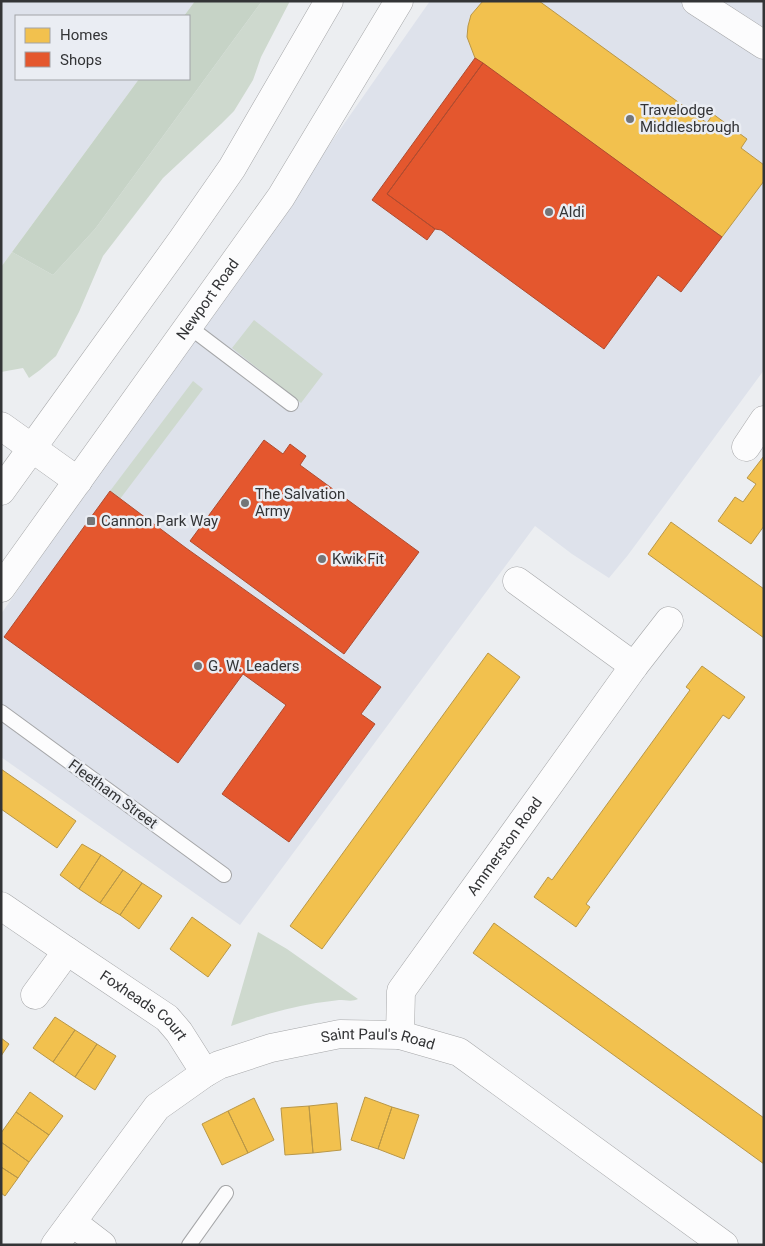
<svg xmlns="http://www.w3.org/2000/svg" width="765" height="1246" font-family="Roboto,sans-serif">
<rect width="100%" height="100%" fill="#eceef1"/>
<!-- built -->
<path fill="#dee2eb" d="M1,1H195L184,16H16V79H139L1,267Z
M430,1H764V370L628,555L609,578L572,554L535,526L240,925L1,757V614Z"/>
<!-- green -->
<path fill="#ced9ce" d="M262,1H290L261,57L253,80L234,111L221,124L163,178L103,256L79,312L56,356L40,370L29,378L23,368L1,372V267L12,252L53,275L95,229Z
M254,320L323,374L301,403L232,348Z
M193,381L203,389L120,499L110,491Z
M258,932L287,949L358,999C352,1002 346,1000 339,1000C332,1001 324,1002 316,1003C287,1008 259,1016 231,1026Z"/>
<!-- forest -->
<path fill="#c6d3c6" d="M195,1H262L95,229L53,275L12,252L139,79H189V16H184Z"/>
<!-- homes -->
<path fill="#f2c14e" stroke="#b99747" d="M483,1H539L707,123L713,114L747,139L741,148L764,165V181L722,237L475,58L467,37L468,26L471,15Z
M764,456V526L751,544L718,521L735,497L743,502L756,484L747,478Z
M671,522L764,589V638L648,554Z
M488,653L520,677L322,949L290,926Z
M702,666L745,697L729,719L723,715L586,904L590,907L576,927L534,897L548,877L552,880L690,690L686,687Z
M1,769L76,821L57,848L1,809Z
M82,844L101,855L79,889L60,875Z
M101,855L123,870L100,903L79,889Z
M123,870L142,883L120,915L100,903Z
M142,883L162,896L139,929L120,915Z
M192,917L231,945L208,977L170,949Z
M494,923L764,1118V1164L473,953Z
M55,1017L75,1030L53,1062L33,1048Z
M75,1030L97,1044L75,1077L53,1062Z
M1,1038L9,1044L1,1056Z
M97,1044L116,1056L95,1090L75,1077Z
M30,1092L63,1116L49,1135L16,1112Z
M365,1097L392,1107L378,1149L351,1140Z
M254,1098L274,1140L248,1153L228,1111Z
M337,1103L341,1150L313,1153L309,1106Z
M309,1106L313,1153L285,1155L281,1108Z
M392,1107L419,1115L404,1159L378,1149Z
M228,1111L248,1153L222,1165L202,1124Z
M16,1112L49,1135L29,1162L1,1142V1133Z
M1,1142L29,1162L18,1178L1,1167Z
M1,1167L18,1178L5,1196L1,1193Z"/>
<!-- shops -->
<path fill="#e4572e" stroke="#af4c30" d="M475,58L483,63L387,194L435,229L427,240L372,200Z
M483,63L722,237L681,292L658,275L604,349L441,230L435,229L387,194Z
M264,440L283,454L290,444L306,456L300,465L419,552L344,654L190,541Z
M110,491L186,548L381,687L361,714L375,724L289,842L222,794L286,705L243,674L178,763L4,637Z"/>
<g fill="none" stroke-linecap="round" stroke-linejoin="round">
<defs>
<path id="lane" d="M188,326L291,404
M1,712L224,875
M189,1245L226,1193"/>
<g id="street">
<path d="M1,426L78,481"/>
<path d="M746,447L764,420"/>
<path d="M517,581L634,666"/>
<path id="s1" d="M1,906L67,951L167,1018L179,1032L205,1073"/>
<path d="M35,995L67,951"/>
<path id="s2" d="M400,1035L401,991L634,666L669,621"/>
<path d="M72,1222L102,1245"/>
<path id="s3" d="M55,1245L157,1107L205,1073L219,1065L271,1048L340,1034L400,1035L459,1052L724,1245"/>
</g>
<g id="secondary">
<path d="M696,1L764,45"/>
<path d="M1,491L182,240L232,168L329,1"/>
<path id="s4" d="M1,588L281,197L399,1"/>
</g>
</defs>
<!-- lane casing -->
<use href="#lane" stroke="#a5a6a8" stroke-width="16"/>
<!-- street casing -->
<use href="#street" stroke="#a5a6a8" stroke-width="29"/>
<!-- secondary casing -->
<use href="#secondary" stroke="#a5a6a8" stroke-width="29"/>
<!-- lane -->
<use href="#lane" stroke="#fcfcfd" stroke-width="14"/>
<!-- street -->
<use href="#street" stroke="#fcfcfd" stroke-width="28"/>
<!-- secondary -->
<use href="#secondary" stroke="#fcfcfd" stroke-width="28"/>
</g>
<!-- markers -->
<g fill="#747577" stroke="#eaedf3" stroke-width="2">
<circle cx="630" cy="119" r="5"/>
<circle cx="549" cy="212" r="5"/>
<circle cx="245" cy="503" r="5"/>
<rect x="86" y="516" width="10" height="10" rx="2.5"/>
<circle cx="322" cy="559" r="5"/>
<circle cx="198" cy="666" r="5"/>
</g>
<g text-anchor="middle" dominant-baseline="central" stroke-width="5" stroke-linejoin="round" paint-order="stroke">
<!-- poi labels -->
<g font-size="15" fill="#333436" stroke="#eaedf3" text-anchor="start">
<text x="640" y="110">Travelodge<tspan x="640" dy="17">Middlesbrough</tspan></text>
<text x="559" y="212">Aldi</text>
<text x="255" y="494">The Salvation<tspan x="255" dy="17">Army</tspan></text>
<text x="101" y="521">Cannon Park Way</text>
<text x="332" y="559">Kwik Fit</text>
<text x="208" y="666">G. W. Leaders</text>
</g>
<!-- street labels -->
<g font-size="15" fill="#333436" stroke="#eaedf3">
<text stroke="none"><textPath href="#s4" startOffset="355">Newport Road</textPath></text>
<text transform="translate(113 794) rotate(36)">Fleetham Street</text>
<text stroke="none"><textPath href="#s2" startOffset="222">Ammerston Road</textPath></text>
<text stroke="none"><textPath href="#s1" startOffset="174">Foxheads Court</textPath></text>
<text stroke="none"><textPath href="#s3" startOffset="410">Saint Paul's Road</textPath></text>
</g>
</g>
<!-- border -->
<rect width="765" height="1246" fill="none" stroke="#333436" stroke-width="5"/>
<!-- legend -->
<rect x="15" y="15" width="175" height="65" fill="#eaedf3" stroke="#a1a3a7"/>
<rect x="25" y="28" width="25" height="15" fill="#f2c14e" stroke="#a1a3a7"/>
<text x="60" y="40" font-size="15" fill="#333436">Homes</text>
<rect x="25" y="52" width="25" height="15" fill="#e4572e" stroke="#a1a3a7"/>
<text x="60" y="65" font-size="15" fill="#333436">Shops</text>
</svg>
